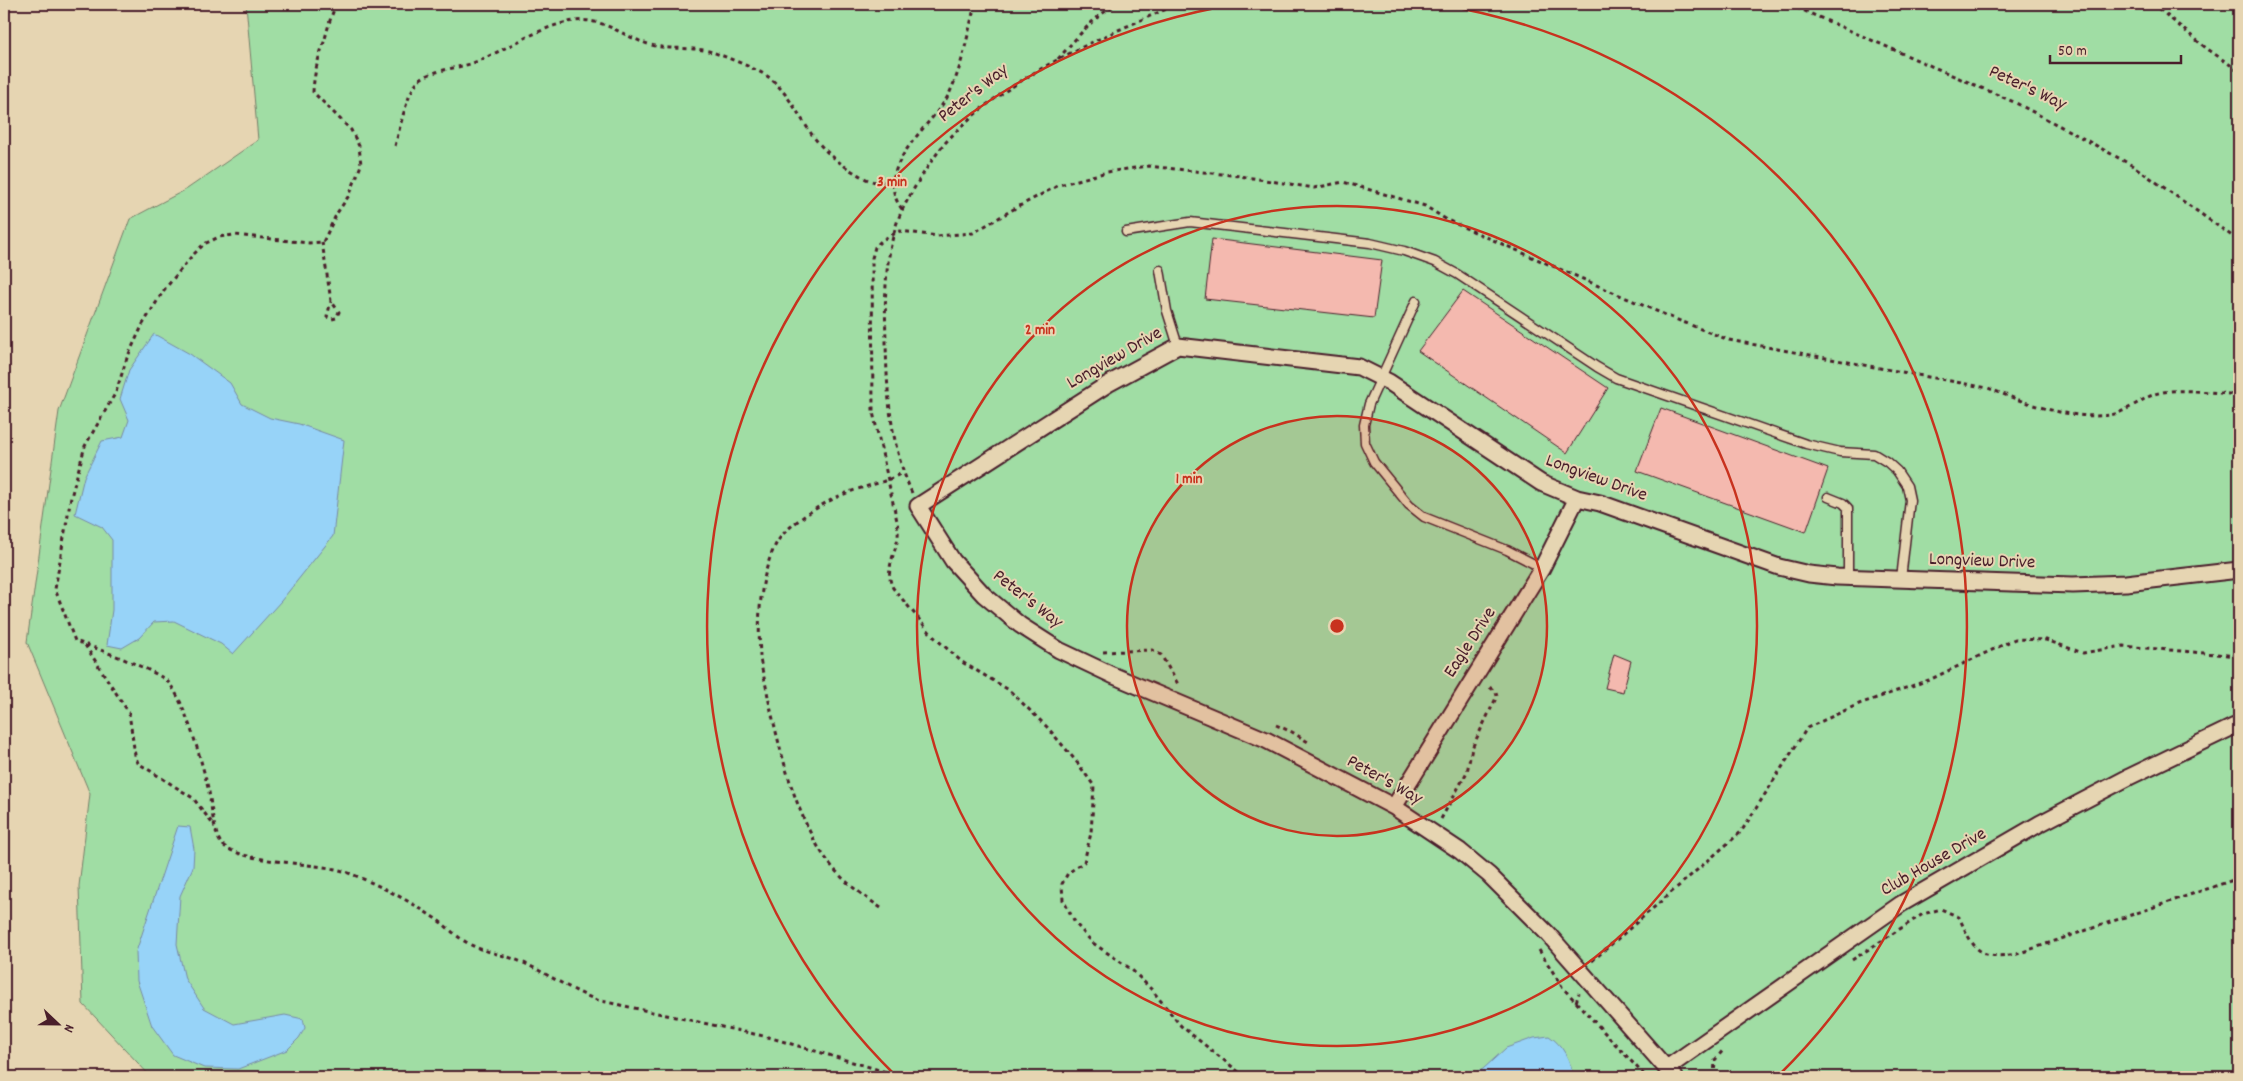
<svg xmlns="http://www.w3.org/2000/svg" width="2243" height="1081" font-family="Dekko,sans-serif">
<rect width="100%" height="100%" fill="#e6d5b2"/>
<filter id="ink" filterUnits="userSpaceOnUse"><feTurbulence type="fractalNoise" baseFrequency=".02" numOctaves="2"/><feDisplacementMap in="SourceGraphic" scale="10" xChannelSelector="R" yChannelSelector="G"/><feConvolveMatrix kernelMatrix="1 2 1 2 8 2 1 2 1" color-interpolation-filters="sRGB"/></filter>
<g filter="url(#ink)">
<!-- green -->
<path fill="#a0dda4" stroke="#757e68" d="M246,4H2239V1077H151L83,1004L79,886L90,794L27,642L59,411L130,219L187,189L258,140Z"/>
<!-- water -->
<path fill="#97d3f8" stroke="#788ba6" d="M154,334L190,354L230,383L242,404L270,418L299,424L344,440L333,536L281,601L233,654L221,644L174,621L154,622L139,638L122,648L107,645L112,610V540L102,527L75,514L84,477L102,441L123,437L129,420L120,399L129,370Z
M178,826L190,827L194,849L193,867L180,896L177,944L185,979L204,1008L234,1024L285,1015L303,1019L305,1028L299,1038L287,1050L238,1069L204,1068L173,1055L152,1026L137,981L136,952Z
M1549,1036C1563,1045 1571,1061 1573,1077H1465L1483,1069L1506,1048L1534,1038Z"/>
<!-- building -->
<path fill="#f4b9af" stroke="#4a1f2b" d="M1212,239L1382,260L1374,318L1205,299Z
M1463,291L1608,388L1567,453L1418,351Z
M1661,408L1828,469L1806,532L1637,471Z
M1614,654L1631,661L1623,692L1605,688Z"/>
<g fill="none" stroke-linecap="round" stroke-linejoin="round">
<defs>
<path id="lane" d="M1126,232L1190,222L1370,243L1404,251L1435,262L1457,274L1597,367L1616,378L1806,444L1840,452L1874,454L1887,462L1897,471L1907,486L1910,500L1901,579
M1160,270L1167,311L1178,346
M1416,301L1369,404L1364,425L1365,443L1374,462L1409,505L1424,517L1507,550L1542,568
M1828,497L1843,503L1848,508V578"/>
<path id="street" d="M1394,807L1542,568L1577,498
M1667,1068L1901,904L2039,824L2129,777L2239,724
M1674,1077L1548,934L1489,875L1460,851L1394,807L1266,740L1112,675L1059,650L1020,625L984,595L953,561L918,506L1108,384L1178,346L1359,367L1389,382L1541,483L1577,498L1600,503L1779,567L1809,574L1837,577L2073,585L2126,583L2239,570"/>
</defs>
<!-- lane casing -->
<use href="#lane" stroke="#4a1f2b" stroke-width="11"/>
<!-- street casing -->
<use href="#street" stroke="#4a1f2b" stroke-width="19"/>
<!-- path -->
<path stroke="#4a1f2b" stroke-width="3" stroke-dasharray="4 4" stroke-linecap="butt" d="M337,4C330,16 328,29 324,42C318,59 314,73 313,92L351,130L359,146L361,165L350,194L337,213L323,242L309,243L235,235L219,237L204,244L191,257L164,290L143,324L127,358L116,392L85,446L71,497L55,589L75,641C94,647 156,670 168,682C185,700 203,766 209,792C211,804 214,834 221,843C238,864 320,862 346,872C375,883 407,899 433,917C445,924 454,935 466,942C481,952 503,954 519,961C546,972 569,990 597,1000L768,1037L903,1077
M1781,4L1800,9L2014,102L2075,134L2135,167L2239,241
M2153,4L2206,48L2239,71
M1058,59C1076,39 1093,16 1118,4
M395,146C400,128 406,97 417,82C426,71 459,68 473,63C504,51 542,25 574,21C603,17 622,36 648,44C668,51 692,46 712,52C724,56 757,69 767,76C786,89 800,118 813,136C823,150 838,162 852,171C869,181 875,186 894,178
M902,209C870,167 934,126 950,92C963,64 968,33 975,4
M322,242L331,301L339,312L336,318L332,319L327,317L331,301
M912,493C890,444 887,394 886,342C885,306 884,268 894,233C898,215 907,201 916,185C925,171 935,155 946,142C1005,77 1099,38 1178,4
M85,645L129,713L135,755L138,763L193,798L215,827
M1103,652L1152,650L1161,655L1178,684
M1276,725L1292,732L1308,742
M1441,819L1467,772L1472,748L1497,696L1496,692L1487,685
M881,908C861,894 841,880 827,860C796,819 779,747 768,697C766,683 761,669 760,656C758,620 759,577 776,544C787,523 828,500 849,492C868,485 886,483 903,472
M1539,950L1563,988L1646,1077
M1852,960L1923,914L1941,909L1959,917C1974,950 1978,960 2017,954L2239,878
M1592,961L1741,832L1807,728L1859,704L1929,680L2015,639L2046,640L2083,653L2123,646L2239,656
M1576,1002L1579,993
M1245,1077L1181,1026L1152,990L1131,969L1093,943L1076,924L1063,900L1062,884L1068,873L1084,862L1091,833L1094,786L1076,761L1047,727L1009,690L962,662L933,636L893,588C885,572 893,558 897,542C899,535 898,528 897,521L873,412L872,258L875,247L882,240L900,231L937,236L973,233L1012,210L1059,185L1107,172L1148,166L1240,176L1314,188L1343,182L1425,206L1447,220L1477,233L1670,317L1729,340L1988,388C2025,403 2068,420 2110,415C2125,413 2141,399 2155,394C2175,387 2218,393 2239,395
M1714,1077L1715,1060L1724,1049"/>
<!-- lane -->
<use href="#lane" stroke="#e6d5b2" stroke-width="8"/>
<!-- street -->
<use href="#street" stroke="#e6d5b2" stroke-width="15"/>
</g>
</g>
<!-- distance rings -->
<circle cx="1337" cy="626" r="210" fill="#c8321e" fill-opacity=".12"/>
<g fill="none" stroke="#c8321e" stroke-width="2.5">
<circle cx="1337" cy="626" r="210"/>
<circle cx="1337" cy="626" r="420"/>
<path d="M895 1075A630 630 0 0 1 1238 4M1436 4A630 630 0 0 1 1779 1075"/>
</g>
<g text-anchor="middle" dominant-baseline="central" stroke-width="4" stroke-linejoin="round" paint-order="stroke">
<!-- street labels -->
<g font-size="19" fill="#4a1f2b" stroke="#e6d5b2">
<text transform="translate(2027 89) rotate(25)">Peter's Way</text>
<text transform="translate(974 94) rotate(-38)">Peter's Way</text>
<text transform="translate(1115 359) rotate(-30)">Longview Drive</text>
<text transform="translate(1596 479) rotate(20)">Longview Drive</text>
<text transform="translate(1982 562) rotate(2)">Longview Drive</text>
<text transform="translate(1027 600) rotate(38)">Peter's Way</text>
<text transform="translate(1471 643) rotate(-57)">Eagle Drive</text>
<text transform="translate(1384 781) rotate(29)">Peter's Way</text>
<text transform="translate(1934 863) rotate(-30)">Club House Drive</text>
</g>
</g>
<circle cx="1337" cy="626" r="8" fill="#c8321e" stroke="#e6d5b2" stroke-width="2.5"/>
<g font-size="15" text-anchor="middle" font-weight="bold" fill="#c8321e" stroke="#e6d5b2" stroke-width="4" stroke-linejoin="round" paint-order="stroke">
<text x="892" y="186">3 min</text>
<text x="1040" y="334">2 min</text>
<text x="1189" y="483">1 min</text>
</g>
<!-- margin -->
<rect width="2243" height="1081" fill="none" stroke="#e6d5b2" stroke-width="20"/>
<rect x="10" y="10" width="2223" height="1061" fill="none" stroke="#4a1f2b" stroke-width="2" filter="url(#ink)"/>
<!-- north arrow -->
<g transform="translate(58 1024) rotate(112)" stroke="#e6d5b2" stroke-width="4" paint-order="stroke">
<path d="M0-4L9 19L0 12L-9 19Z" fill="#4a1f2b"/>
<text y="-8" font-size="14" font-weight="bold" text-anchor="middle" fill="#4a1f2b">N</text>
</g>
<!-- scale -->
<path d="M2050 55v8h131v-8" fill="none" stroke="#4a1f2b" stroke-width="2.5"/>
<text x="2058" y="55" font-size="15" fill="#4a1f2b" stroke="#e6d5b2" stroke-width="4" paint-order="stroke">50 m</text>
</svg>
